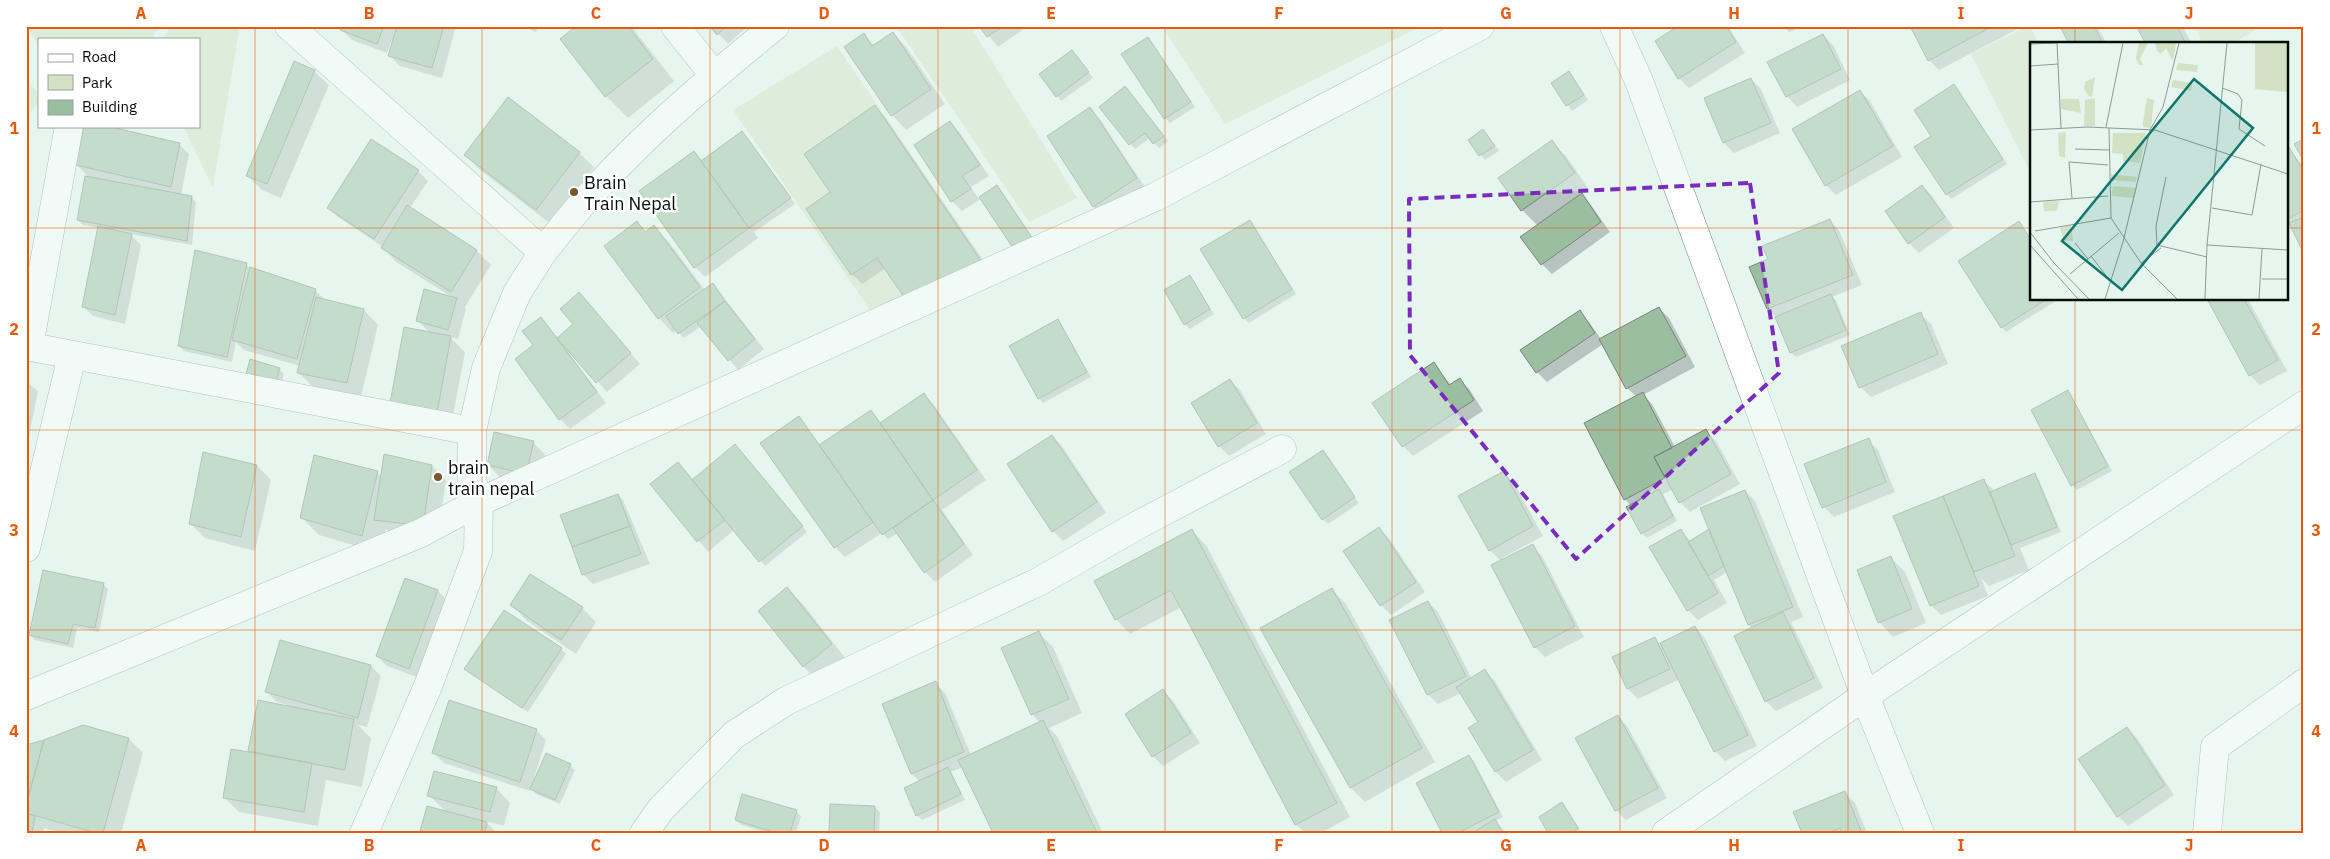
<svg xmlns="http://www.w3.org/2000/svg" width="2330" height="859" font-family="'IBM Plex Sans',sans-serif">
<rect width="100%" height="100%" fill="#e6f6ef"/>
<!-- green -->
<path fill="#d3e1c4" d="M26,26H159L152,39H39V45Z
M171,26H240L213,188L183,126H199V39H163Z
M896,26H970L1077,198L1029,222Z
M1162,26H1421L1225,124Z
M2028,26H2030L2039,44H2031V174L1971,54Z
M2194,26H2261L2232,44H2203Z
M837,46L990,270L874,316L733,110Z
M26,80L39,94V102L26,117Z"/>
<!-- shadow -->
<path fill="#0003" d="M343,26H456L442,78L400,66L390,56L394,41L392,40L387,53L352,40L342,30Z
M522,26H538L536,32Z
M578,26H631L674,81L628,118L606,96Z
M711,26H748L728,44Z
M981,26H1028L998,47Z
M1681,26H1728L1745,53L1689,88L1679,78Z
M1783,26H1805L1789,32Z
M1911,26H2014L2016,30L1939,70L1929,60Z
M2061,26H2097L2107,44H2070Z
M2138,26H2182L2192,44H2147Z
M893,33L907,48L945,104L906,130L892,115L864,35L875,46Z
M1823,35L1833,45L1850,80L1797,107L1787,96Z
M1148,38L1195,107L1170,123L1165,118Z
M1072,51L1093,78L1061,101L1057,96Z
M314,71L329,85L281,198L262,190L248,176Z
M1569,73L1588,100L1572,111L1553,83Z
M1751,79L1761,89L1780,133L1734,153L1724,143L1705,99Z
M1954,86L2007,164L1951,199L1947,194Z
M1860,91L1870,101L1902,157L1836,195L1826,185Z
M1129,92L1168,141L1159,148L1150,138L1135,149L1101,107Z
M508,99L579,153L594,167L551,224L480,170L466,155Z
M875,107L885,117L989,270L886,268L862,284L852,274L832,192Z
M1090,109L1100,119L1146,189L1104,217L1094,207L1048,136Z
M950,123L960,133L989,176L971,187L979,199L997,187L1037,245L982,198L962,211L952,201L916,145Z
M1488,136L1499,151L1485,160L1470,140Z
M747,138L795,204L754,232L758,238L705,277L695,267L694,153L703,161Z
M1552,142L1566,156L1588,188L1580,194L1591,205L1610,232L1552,274L1542,264L1538,226L1522,210Z
M179,144L189,154L181,195L191,197L196,202L192,245L130,234L141,245L125,324L93,316L83,306L99,228L83,225L78,220L90,178L77,165Z
M2288,148L2304,167V250L2292,224L2287,219Z
M418,171L428,181L410,208L477,251L491,265L465,307L466,309L458,339L450,337L465,352L450,431L405,423L430,333L417,320L452,297L396,262L383,247L338,217L328,207Z
M1922,186L1932,196L1954,228L1919,253L1909,243L1887,212Z
M1829,220L1839,230L1862,285L1832,297L1836,300L1850,335L1796,357L1791,353L1777,318L1768,309L1769,260Z
M1250,221L1296,294L1249,323L1244,318Z
M637,223L646,232L653,227L668,241L705,290H718L764,349L738,370L701,326L684,338L676,330L673,333L659,318Z
M2019,223L2031,239V299H2059L2006,332L2002,327Z
M246,264L251,269L315,290L325,300L364,310L378,325L361,396L313,387L298,372L300,366L244,350L236,342L232,362L184,351L179,346Z
M1190,277L1214,314L1190,329L1185,324Z
M2208,299H2248L2287,371L2260,385L2250,375Z
M589,304L640,364L607,392L568,348L567,350L606,403L570,429L560,419L541,319L558,338L575,325Z
M1659,308L1669,318L1695,367L1643,395L1652,404L1675,447L1706,431L1716,441L1740,484L1690,512L1680,502L1673,489L1663,494L1677,521L1647,538L1642,533L1631,506L1625,499L1637,397L1627,388L1603,344L1547,382L1537,372L1579,312L1589,322L1601,339Z
M1920,314L1931,324L1948,364L1871,397L1860,387Z
M1058,321L1062,326L1091,377L1043,403L1039,398Z
M1434,364L1451,385L1460,380L1470,390L1483,411L1413,456L1403,446Z
M279,369L284,374L279,391L251,382Z
M1230,380L1240,390L1266,434L1229,456L1219,446Z
M26,381L38,391L26,451Z
M2068,392L2072,397L2112,471L2077,490L2072,485Z
M924,395L934,405L986,480L942,510L973,555L935,582L925,572L898,533L888,539L882,533L845,557L835,547L799,418L821,446L871,411L881,424Z
M1052,436L1062,446L1106,513L1063,541L1053,531Z
M1868,440L1878,450L1895,492L1834,517L1824,507Z
M533,442L547,457L502,479L488,465Z
M740,450L807,532L765,566L734,530L708,552L652,484L677,463L693,481Z
M1323,451L1359,503L1328,524L1323,519Z
M257,466L271,480L255,551L205,538L190,523Z
M432,466L446,480L437,539L390,534L386,529L380,553L319,535L301,517L377,473L382,477Z
M1504,473L1514,483L1543,536L1502,558L1503,560L1532,546L1542,556L1584,637L1545,657L1535,647L1501,561L1490,550Z
M2034,475L2039,480L2061,532L2020,548L2029,570L1989,586L1981,578L1988,596L1941,615L1931,605L1895,517L1984,481L1995,491Z
M1745,491L1755,501L1803,617L1791,622L1823,688L1776,711L1766,701L1752,628L1749,625L1727,572L1714,580L1727,603L1698,620L1688,610L1681,530L1691,542L1710,530Z
M618,495L623,500L650,564L593,584L583,574Z
M1379,528L1389,538L1425,592L1391,615L1381,605Z
M1192,531L1206,545L1350,817L1321,833H1305L1296,824L1182,607L1130,634L1116,619Z
M1891,558L1905,572L1926,623L1893,637L1879,622Z
M103,584L108,589L99,632L77,628L73,648L35,640L30,635Z
M787,589L802,603L846,659L818,681L804,667L760,611Z
M1332,590L1346,604L1435,762L1365,802L1351,788L1262,629Z
M438,591L448,601L419,678L387,666L377,656Z
M1428,602L1438,612L1472,679L1485,671L1495,681L1542,760L1506,782L1496,772L1470,728L1479,723L1461,693L1438,704L1428,694Z
M512,605L582,608L596,622L576,654L526,620Z
M1695,627L1705,638L1757,746L1725,761L1715,751L1680,679L1638,699L1628,689L1614,658L1655,639L1660,644Z
M1038,632L1053,647L1082,713L1049,728L1057,736L1103,833H994L963,767L951,772L965,800L922,820L917,815L905,789L920,782L912,774L883,704L935,683L945,693L971,755L1040,723L1032,714Z
M561,649L566,654L528,712L466,669Z
M371,666L381,676L367,727L358,725L371,738L362,787L326,780L318,826L239,812L225,798L253,754L250,751L288,707V705L277,702L267,692Z
M1163,691L1173,701L1200,743L1163,766L1153,756L1126,714Z
M1617,716L1627,726L1667,798L1626,820L1616,810Z
M2127,728L2137,738L2174,795L2128,826L2118,816Z
M536,730L546,740L534,778L570,765L575,770L560,804L536,794L531,788L530,791L444,763L433,753Z
M129,739L143,753L121,833H62L44,828L43,833H26V746Z
M1469,756L1474,761L1503,817L1495,821L1506,833H1444Z
M496,788L510,803L504,826L485,821L497,833H424L422,830L446,812L429,795Z
M1845,793L1855,803L1867,833H1803Z
M1561,803L1566,808L1582,833H1550Z
M875,807L880,812L879,833H830Z
M796,811L801,816L796,833H768L741,825L736,820Z"/>
<!-- building -->
<path fill="#9cbea0" stroke="#7a857b" d="M342,26H384L377,44L340,30Z
M397,26H444L432,68L388,56Z
M576,26H628L653,59L605,97L560,39Z
M709,26H727L717,35Z
M979,26H1004L987,37Z
M1678,26H1726L1736,42L1678,79L1655,41Z
M1910,26H1993L1928,61Z
M2060,26H2094L2103,44H2069Z
M2136,26H2177L2186,44H2146Z
M893,32L931,89L891,116L844,47L864,33L872,46Z
M1823,34L1841,69L1786,97L1767,62Z
M1148,37L1191,102L1164,119L1121,54Z
M1072,50L1089,72L1056,97L1039,74Z
M294,61L315,70L267,184L246,176Z
M1569,71L1584,95L1566,106L1551,83Z
M1751,78L1771,123L1723,143L1704,98Z
M1954,84L2003,159L1946,195L1914,147L1931,136L1914,110Z
M1125,86L1164,136L1153,144L1145,133L1129,145L1099,107Z
M1860,90L1893,146L1825,186L1792,129Z
M508,97L580,152L536,210L464,155Z
M875,105L980,260L911,307L877,258L851,275L806,209L830,192L804,154Z
M1090,107L1137,178L1093,207L1047,136Z
M950,121L980,165L962,176L971,189L951,202L914,145Z
M84,126H107L180,143L171,187L76,165Z
M1483,129L1495,146L1479,156L1468,140Z
M742,131L791,198L749,228L701,161Z
M371,139L419,170L374,239L327,208Z
M2304,139V161L2294,144Z
M1552,140L1575,173L1521,211L1498,178Z
M2289,147L2304,172V210L2286,220V148Z
M694,151L749,228L694,268L639,191Z
M85,176L192,196L187,241L77,220Z
M997,185L1033,239L1015,251L979,197Z
M1922,185L1945,217L1908,244L1885,211Z
M1582,193L1601,222L1541,265L1520,237Z
M407,205L477,250L451,292L381,248Z
M2304,217V249L2302,250L2289,223Z
M1830,219L1853,275L1767,309L1749,267L1768,259L1762,246Z
M1250,220L1292,289L1243,319L1200,249Z
M637,221L645,232L654,225L700,287L658,319L604,246Z
M2019,221L2031,240V299H2047L2001,328L1958,261Z
M98,226L132,234L115,315L82,307Z
M195,250L247,263L227,357L178,346Z
M250,267L316,289L297,359L232,340Z
M1190,275L1210,309L1184,325L1164,290Z
M713,283L725,301L678,334L666,316Z
M424,289L457,298L448,330L416,321Z
M579,292L631,353L596,383L557,338L573,324L560,309Z
M1831,294L1846,330L1790,353L1775,317Z
M316,297L364,309L347,383L297,373Z
M2207,299H2244L2278,360L2249,376Z
M725,301L755,339L728,361L697,323Z
M1659,307L1686,356L1626,389L1599,339Z
M1580,310L1595,333L1536,373L1520,350Z
M1921,312L1938,354L1859,388L1841,346Z
M541,317L597,392L559,420L515,359L533,345L522,331Z
M1058,319L1087,372L1038,399L1009,346Z
M404,327L451,336L436,418L389,409Z
M250,359L280,368L274,387L245,378Z
M1434,362L1449,385L1460,378L1474,400L1402,447L1372,403Z
M1230,379L1257,423L1218,447L1191,403Z
M2068,390L2108,466L2071,486L2031,410Z
M1643,392L1672,448L1654,457L1665,478L1624,500L1584,423Z
M924,393L977,470L933,500L880,423Z
M871,410L933,500L882,535L819,445Z
M799,416L873,522L834,548L760,443Z
M1706,429L1731,474L1679,503L1654,457Z
M494,432L534,441L526,474L487,465Z
M1052,435L1097,502L1052,532L1007,464Z
M1869,438L1886,482L1822,508L1804,464Z
M735,444L803,526L759,562L692,480Z
M1323,450L1355,497L1322,520L1289,472Z
M203,452L257,465L241,537L189,524Z
M384,454L432,465L423,526L374,520Z
M314,455L378,471L362,536L300,518Z
M678,462L725,520L697,542L650,484Z
M1504,471L1533,526L1489,551L1458,496Z
M2035,473L2057,527L2011,545L1990,492Z
M1984,479L2015,556L1974,572L1943,496Z
M1659,489L1673,516L1641,534L1626,507Z
M1745,490L1793,607L1748,625L1700,508Z
M618,494L630,526L572,547L560,515Z
M1943,496L1979,586L1930,606L1893,516Z
M933,500L964,544L924,573L893,528Z
M630,526L641,554L582,575L572,547Z
M1379,527L1416,582L1380,606L1343,551Z
M1192,529L1337,803L1295,825L1171,590L1115,620L1094,581Z
M1681,529L1718,593L1687,611L1649,547Z
M1709,529L1724,566L1708,576L1688,542Z
M1533,544L1575,626L1534,648L1491,565Z
M1891,556L1912,609L1878,623L1857,570Z
M43,570L104,583L95,628L73,624L68,644L29,635Z
M530,574L583,607L561,640L510,605Z
M405,578L438,590L409,669L376,656Z
M787,587L832,644L803,667L758,611Z
M1332,588L1422,748L1350,788L1260,628Z
M1428,601L1466,676L1427,695L1389,620Z
M504,610L562,648L522,708L464,669Z
M1783,612L1814,678L1765,702L1734,636Z
M1695,626L1748,735L1714,752L1660,643Z
M1039,631L1069,699L1031,715L1001,648Z
M1655,637L1670,669L1627,689L1612,657Z
M280,640L371,665L358,718L265,692Z
M1485,669L1533,750L1495,772L1468,728L1478,722L1456,687Z
M936,681L964,752L911,774L882,704Z
M1163,689L1191,733L1152,757L1125,714Z
M258,700L354,719L345,770L248,751Z
M449,700L537,729L520,782L432,753Z
M1618,715L1658,788L1615,811L1575,738Z
M1043,720L1097,833H993L958,760Z
M83,725L129,738L103,833H96L26,813V805L44,740Z
M2127,727L2165,785L2117,817L2078,759Z
M44,740L26,805V745Z
M231,749L312,763L304,812L223,798Z
M546,753L571,764L555,800L530,789Z
M1469,755L1499,812L1458,833H1442L1416,783Z
M948,767L961,794L916,816L904,788Z
M434,771L497,787L490,812L427,796Z
M1845,791L1862,833H1841L1840,828L1828,833H1802L1793,812Z
M742,794L797,810L790,833H776L735,820Z
M1562,802L1578,828L1572,833H1548L1539,817Z
M830,804L875,806L874,833H829Z
M427,806L487,822L485,833H428L420,831Z
M26,813L35,816L32,833H26Z
M1495,819L1503,833H1472Z"/>
<g fill="none" stroke-linecap="round" stroke-linejoin="round">
<defs>
<path id="street" d="M289,26L543,252L517,293L486,368L472,431V481L479,502L478,551L428,686L364,833
M675,26L714,75
M1614,26L1639,81L1865,696L1920,833
M543,252C559,232 574,212 592,193C647,132 711,78 775,26
M26,346L472,431
M29,346L69,126
M26,548L72,356
M26,696L421,533L479,502L1155,197L1480,26
M644,833L661,809L734,735L786,701L1038,582L1136,526L1282,449
M1666,833L1865,696L2304,405
M2207,833L2215,747L2304,683"/>
</defs>
<!-- street casing -->
<use href="#street" stroke="#76857f" stroke-width="29"/>
<!-- street -->
<use href="#street" stroke="#fff" stroke-width="28"/>
</g>
<!-- marked area -->
<path d="M0 0H2330V859H0ZM1750,183L1779,373L1576,559L1410,355L1409,199Z" fill="#e6f6ef" fill-opacity=".55" fill-rule="evenodd"/>
<path fill="none" stroke="#7b2cbf" stroke-width="4" stroke-dasharray="10 6" stroke-linejoin="round" d="M1750,183L1779,373L1576,559L1410,355L1409,199Z"/>
<!-- grid -->
<path fill="none" stroke="#e8590c" stroke-width="1" stroke-opacity="0.55" d="M255,26V833M482,26V833M710,26V833M938,26V833M1165,26V833M1392,26V833M1620,26V833M1848,26V833M2075,26V44M26,228H2031M2286,228H2304M2075,299V833M26,430H2304M26,630H2304"/>
<!-- markers -->
<g fill="#7a582f" stroke="#fff" stroke-width="2">
<circle cx="574" cy="192" r="5"/>
<circle cx="438" cy="477" r="5"/>
</g>
<g text-anchor="middle" dominant-baseline="central" stroke-width="5" stroke-linejoin="round" paint-order="stroke">
<!-- poi labels -->
<g font-size="18" fill="#080d0b" stroke="#fff" text-anchor="start">
<text x="584" y="182">Brain<tspan x="584" dy="21">Train Nepal</tspan></text>
<text x="448" y="467">brain<tspan x="448" dy="21">train nepal</tspan></text>
</g>
</g>
<!-- overview -->
<g transform="translate(2030 42)">
<rect width="258" height="258" fill="#e6f6ef"/>
<path d="M109,1H118L110,17L113,23H109L106,16ZM125,1H146L143,19L136,6L131,12L127,9ZM225,1H257V50L225,47ZM148,21L168,23L167,30L146,28ZM65,35L62,55L59,54L54,47L55,40ZM143,38L162,41L161,49L141,45ZM65,56V84H54L55,58ZM117,56L124,58L121,86L113,85V80ZM31,57H49L51,71L31,67ZM36,90L35,116L29,114L28,91ZM83,91H116L110,121L93,119V112L82,111ZM81,132L107,135L106,140L81,138ZM83,144L107,146L104,156L81,154ZM29,159L27,169H14L13,160ZM41,183L43,199H34L30,186Z" fill="#d3e1c4"/>
<path fill="none" stroke="#8d9994" stroke-width="1" d="M27,1L31,86M0,2L27,1M0,24L28,22M192,46L208,52L212,58L209,87L235,104M76,85L93,1M79,86L81,176M0,88L58,85L125,88L258,132M45,107L79,108M136,135L126,184L127,203L177,215M42,156L39,120L78,123M0,160L78,154M182,166L222,173L231,122M5,189L81,176L111,221L147,257M0,190L24,221L59,257M45,201L58,217M0,203L48,257M177,203L258,208M61,214L81,240M111,221L131,206M40,232L89,191M232,237H258M75,257L93,200L120,88L133,65L149,1M175,257L177,203L197,1M229,257L232,207"/>
<path fill="#0f766e" fill-opacity="0.15" stroke="#0f766e" stroke-width="2.5" d="M164,37L223,86L92,248L32,199Z"/>
<rect width="258" height="258" fill="none" stroke="#080d0b" stroke-width="2.5"/>
</g>
<!-- border -->
<rect width="2330" height="859" fill="none" stroke="#ffffff" stroke-width="55"/>
<!-- legend -->
<rect x="38" y="38" width="162" height="90" fill="#ffffff" stroke="#9c9e9d"/>
<rect x="48" y="54" width="25" height="8" fill="#ffffff" stroke="#9c9e9d"/>
<text x="82" y="62" font-size="15" fill="#080d0b">Road</text>
<rect x="48" y="75" width="25" height="15" fill="#d3e1c4" stroke="#9c9e9d"/>
<text x="82" y="88" font-size="15" fill="#080d0b">Park</text>
<rect x="48" y="100" width="25" height="15" fill="#9cbea0" stroke="#9c9e9d"/>
<text x="82" y="112" font-size="15" fill="#080d0b">Building</text>
<rect x="28" y="28" width="2274" height="804" fill="none" stroke="#e8590c" stroke-width="2"/>
<g font-size="16" text-anchor="middle" font-weight="bold" fill="#e8590c">
<text x="141" y="19">A</text>
<text x="369" y="19">B</text>
<text x="596" y="19">C</text>
<text x="824" y="19">D</text>
<text x="1051" y="19">E</text>
<text x="1279" y="19">F</text>
<text x="1506" y="19">G</text>
<text x="1734" y="19">H</text>
<text x="1961" y="19">I</text>
<text x="2189" y="19">J</text>
<text x="14" y="134">1</text>
<text x="2316" y="134">1</text>
<text x="14" y="335">2</text>
<text x="2316" y="335">2</text>
<text x="14" y="536">3</text>
<text x="2316" y="536">3</text>
<text x="14" y="737">4</text>
<text x="2316" y="737">4</text>
<text x="141" y="851">A</text>
<text x="369" y="851">B</text>
<text x="596" y="851">C</text>
<text x="824" y="851">D</text>
<text x="1051" y="851">E</text>
<text x="1279" y="851">F</text>
<text x="1506" y="851">G</text>
<text x="1734" y="851">H</text>
<text x="1961" y="851">I</text>
<text x="2189" y="851">J</text>
</g>
</svg>
